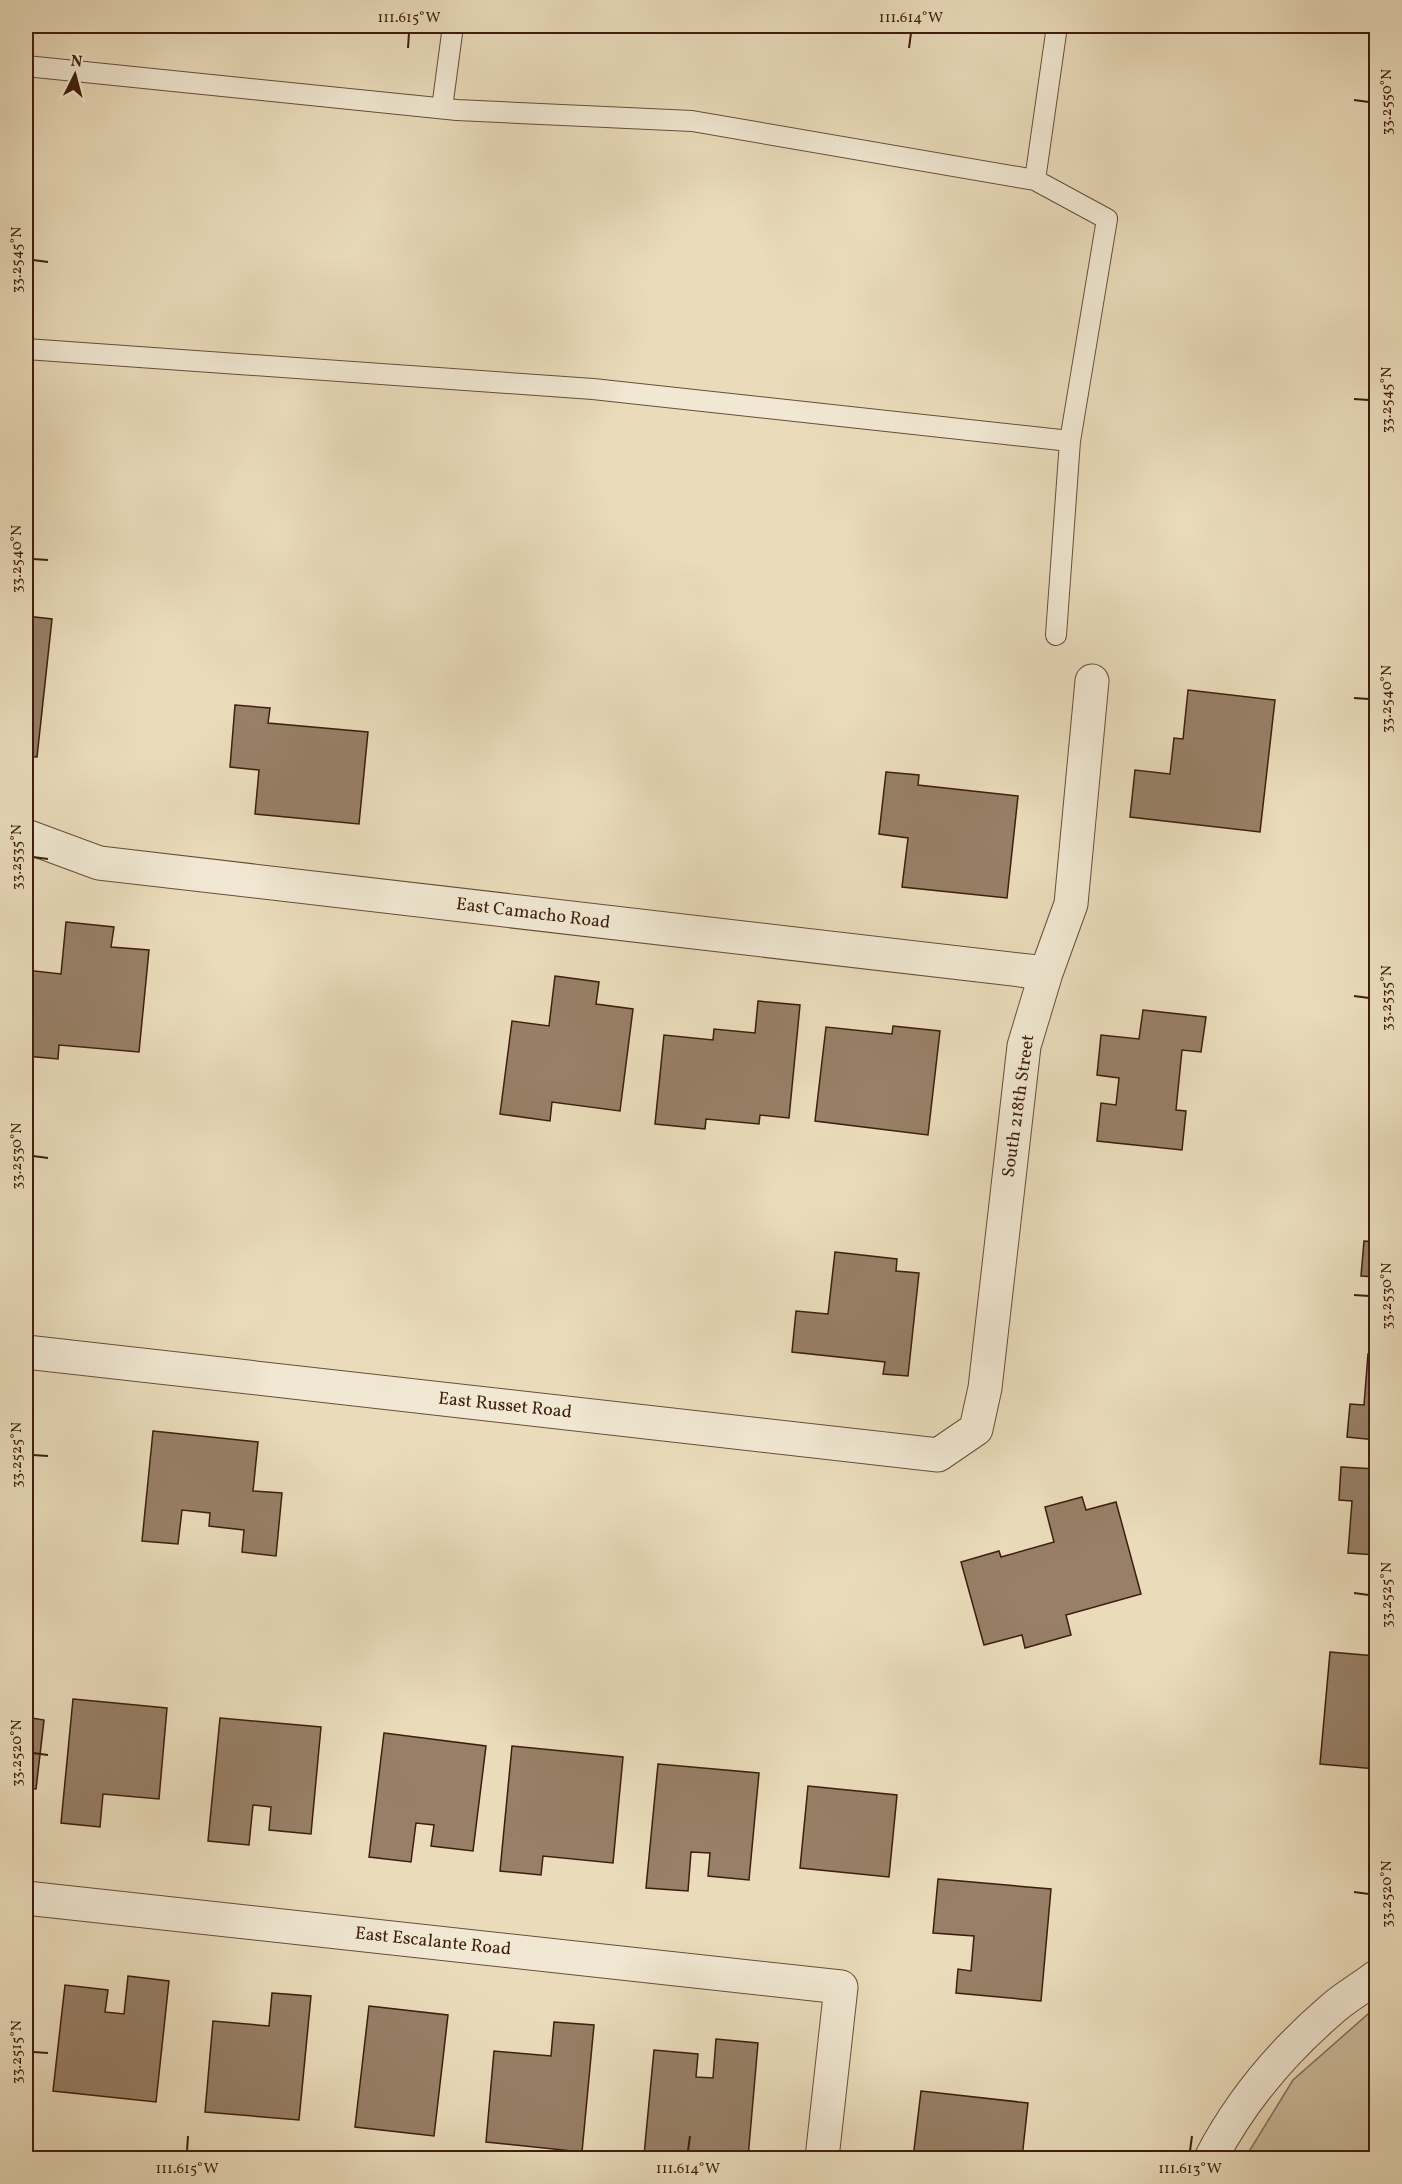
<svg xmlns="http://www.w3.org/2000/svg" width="1402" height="2184" font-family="Vollkorn,serif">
<rect width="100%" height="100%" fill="#eadcbb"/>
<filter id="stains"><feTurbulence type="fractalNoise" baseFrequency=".00333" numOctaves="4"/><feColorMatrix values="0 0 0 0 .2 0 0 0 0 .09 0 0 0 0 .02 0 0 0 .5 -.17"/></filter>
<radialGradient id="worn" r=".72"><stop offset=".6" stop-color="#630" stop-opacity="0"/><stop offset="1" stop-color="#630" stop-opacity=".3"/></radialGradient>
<!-- green -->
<path fill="#cdbc9d" stroke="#866c55" stroke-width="1.5" d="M1376,2007V2158H1245L1293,2080Z"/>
<!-- building -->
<path fill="#978067" stroke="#3e1d0d" stroke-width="1.5" d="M26,616L52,619L37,757L26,756Z
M1188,690L1275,700L1260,832L1130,817L1135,770L1170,774L1174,738L1183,739Z
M235,705L270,708L268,723L368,732L359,824L255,814L259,770L230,767Z
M886,772L919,775L918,785L1018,796L1007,898L902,887L908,838L879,834Z
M66,922L114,927L111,947L149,950L139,1052L59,1045L58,1059L26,1056V970L61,974Z
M555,976L599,982L596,1004L633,1009L620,1111L552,1102L550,1121L500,1114L512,1021L549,1026Z
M758,1001L800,1005L789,1118L760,1115L759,1124L706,1119L705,1129L655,1124L664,1035L713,1040L714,1029L755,1033Z
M1143,1010L1206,1017L1201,1052L1182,1050L1176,1110L1186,1111L1182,1150L1097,1141L1101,1103L1116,1105L1119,1078L1097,1075L1101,1035L1139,1039Z
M893,1026L940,1031L928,1135L815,1121L826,1027L892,1034Z
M1364,1241L1376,1242V1277L1361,1276Z
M835,1252L897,1259L896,1271L919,1273L908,1376L883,1374L885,1362L792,1352L796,1311L828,1314Z
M1368,1354H1376V1440L1347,1437L1350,1404L1364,1405Z
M153,1431L258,1442L253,1491L282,1493L276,1556L242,1552L244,1530L209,1526L210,1513L182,1510L178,1544L142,1541Z
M1341,1467L1376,1469V1555L1348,1553L1352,1501L1339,1500Z
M1082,1497L1086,1510L1116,1502L1141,1594L1066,1615L1071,1635L1025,1648L1022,1635L984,1645L961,1562L999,1551L1001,1557L1054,1542L1045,1507Z
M1330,1652L1376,1656V1769L1320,1764Z
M73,1699L167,1708L159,1799L103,1794L100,1827L61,1823Z
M26,1717L44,1720L36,1789L26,1788Z
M220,1718L321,1727L311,1834L269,1830L271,1807L253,1805L249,1845L208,1841Z
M384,1733L486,1746L473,1851L431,1846L434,1825L416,1823L411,1862L369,1857Z
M512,1746L623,1757L613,1863L543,1856L541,1875L500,1871Z
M658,1764L759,1773L749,1880L708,1876L710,1853L691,1852L688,1891L646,1888Z
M808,1786L897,1795L889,1877L800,1868Z
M938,1879L1051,1889L1041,2001L956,1993L958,1969L971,1971L974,1936L933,1933Z
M128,1976L169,1981L156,2102L53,2091L65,1985L108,1990L105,2012L124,2014Z
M272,1993L311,1996L299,2120L205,2112L213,2021L269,2026Z
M369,2006L448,2015L434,2136L355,2127Z
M554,2022L594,2025L582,2152L486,2142L494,2051L551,2056Z
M716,2039L758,2043L748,2158H685L644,2155L654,2050L698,2054L696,2077L713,2078Z
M921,2091L1028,2103L1022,2158H913Z"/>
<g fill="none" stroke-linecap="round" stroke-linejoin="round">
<defs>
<path id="lane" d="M26,66L457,110L692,121L1035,180
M442,108L453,26
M26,349L593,389L1070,441
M1056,635L1070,441L1107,219L1035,180L1057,26"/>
<path id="street" d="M26,836L99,863L1046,973
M26,1352L938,1455L976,1429L985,1388L1024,1046L1046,973L1071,904L1092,681
M26,1898L841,1987L822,2158
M1211,2158C1240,2102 1283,2051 1332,2009C1345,1997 1362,1988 1376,1977"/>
</defs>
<!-- lane casing -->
<use href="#lane" stroke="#694d38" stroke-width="22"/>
<!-- street casing -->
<use href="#street" stroke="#694d38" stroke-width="35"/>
<!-- lane -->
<use href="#lane" stroke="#f1e8d3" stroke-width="20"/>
<!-- street -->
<use href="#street" stroke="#f1e8d3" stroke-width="33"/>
</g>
<!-- ticks -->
<path fill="none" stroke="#3e1d0d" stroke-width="2" d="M408,48L409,33M909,48L911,33M1354,100L1369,102M33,260L48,262M1354,399L1369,400M33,559L48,560M1354,698L1369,699M33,857L48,859M1354,996L1369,998M33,1156L48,1158M1354,1295L1369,1296M33,1455L48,1456M1354,1593L1369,1595M33,1753L48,1755M1354,1892L1369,1894M33,2052L48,2053M187,2151L188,2136M688,2151L690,2136M1190,2151L1192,2136"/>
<g text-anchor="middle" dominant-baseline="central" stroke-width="6" stroke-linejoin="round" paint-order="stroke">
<!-- street labels -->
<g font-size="18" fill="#3e1d0d" stroke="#f1e8d3">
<text transform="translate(533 914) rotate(7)">East Camacho Road</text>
<text transform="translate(1019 1106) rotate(-82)">South 218th Street</text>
<text transform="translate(505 1406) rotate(6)">East Russet Road</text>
<text transform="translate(433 1942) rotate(6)">East Escalante Road</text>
</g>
</g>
<!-- margin -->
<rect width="1402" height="2184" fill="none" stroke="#eadcbb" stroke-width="66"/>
<!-- north arrow -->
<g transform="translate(75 75) rotate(6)" stroke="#f1e8d3" stroke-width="4.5" paint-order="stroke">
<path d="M0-4.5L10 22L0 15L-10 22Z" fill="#3e1d0d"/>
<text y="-9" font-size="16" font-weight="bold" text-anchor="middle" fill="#3e1d0d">N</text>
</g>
<rect x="33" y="33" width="1336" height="2118" fill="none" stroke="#3e1d0d" stroke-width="2"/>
<g font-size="15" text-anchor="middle" fill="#3e1d0d">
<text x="409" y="22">111.615°W</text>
<text x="911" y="22">111.614°W</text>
<text transform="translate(1386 102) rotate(-90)" y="5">33.2550°N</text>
<text transform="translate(16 260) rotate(-90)" y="5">33.2545°N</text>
<text transform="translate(1386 400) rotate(-90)" y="5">33.2545°N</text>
<text transform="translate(16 559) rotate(-90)" y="5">33.2540°N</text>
<text transform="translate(1386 699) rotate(-90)" y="5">33.2540°N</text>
<text transform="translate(16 857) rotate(-90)" y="5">33.2535°N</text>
<text transform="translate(1386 998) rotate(-90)" y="5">33.2535°N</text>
<text transform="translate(16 1156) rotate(-90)" y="5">33.2530°N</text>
<text transform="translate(1386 1296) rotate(-90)" y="5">33.2530°N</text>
<text transform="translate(16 1455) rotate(-90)" y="5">33.2525°N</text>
<text transform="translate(1386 1595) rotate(-90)" y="5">33.2525°N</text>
<text transform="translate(16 1753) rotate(-90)" y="5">33.2520°N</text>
<text transform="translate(1386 1894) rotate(-90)" y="5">33.2520°N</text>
<text transform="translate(16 2052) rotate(-90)" y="5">33.2515°N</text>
<text x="187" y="2173">111.615°W</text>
<text x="688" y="2173">111.614°W</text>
<text x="1190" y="2173">111.613°W</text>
</g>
<rect width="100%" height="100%" filter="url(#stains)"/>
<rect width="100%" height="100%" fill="url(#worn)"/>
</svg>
